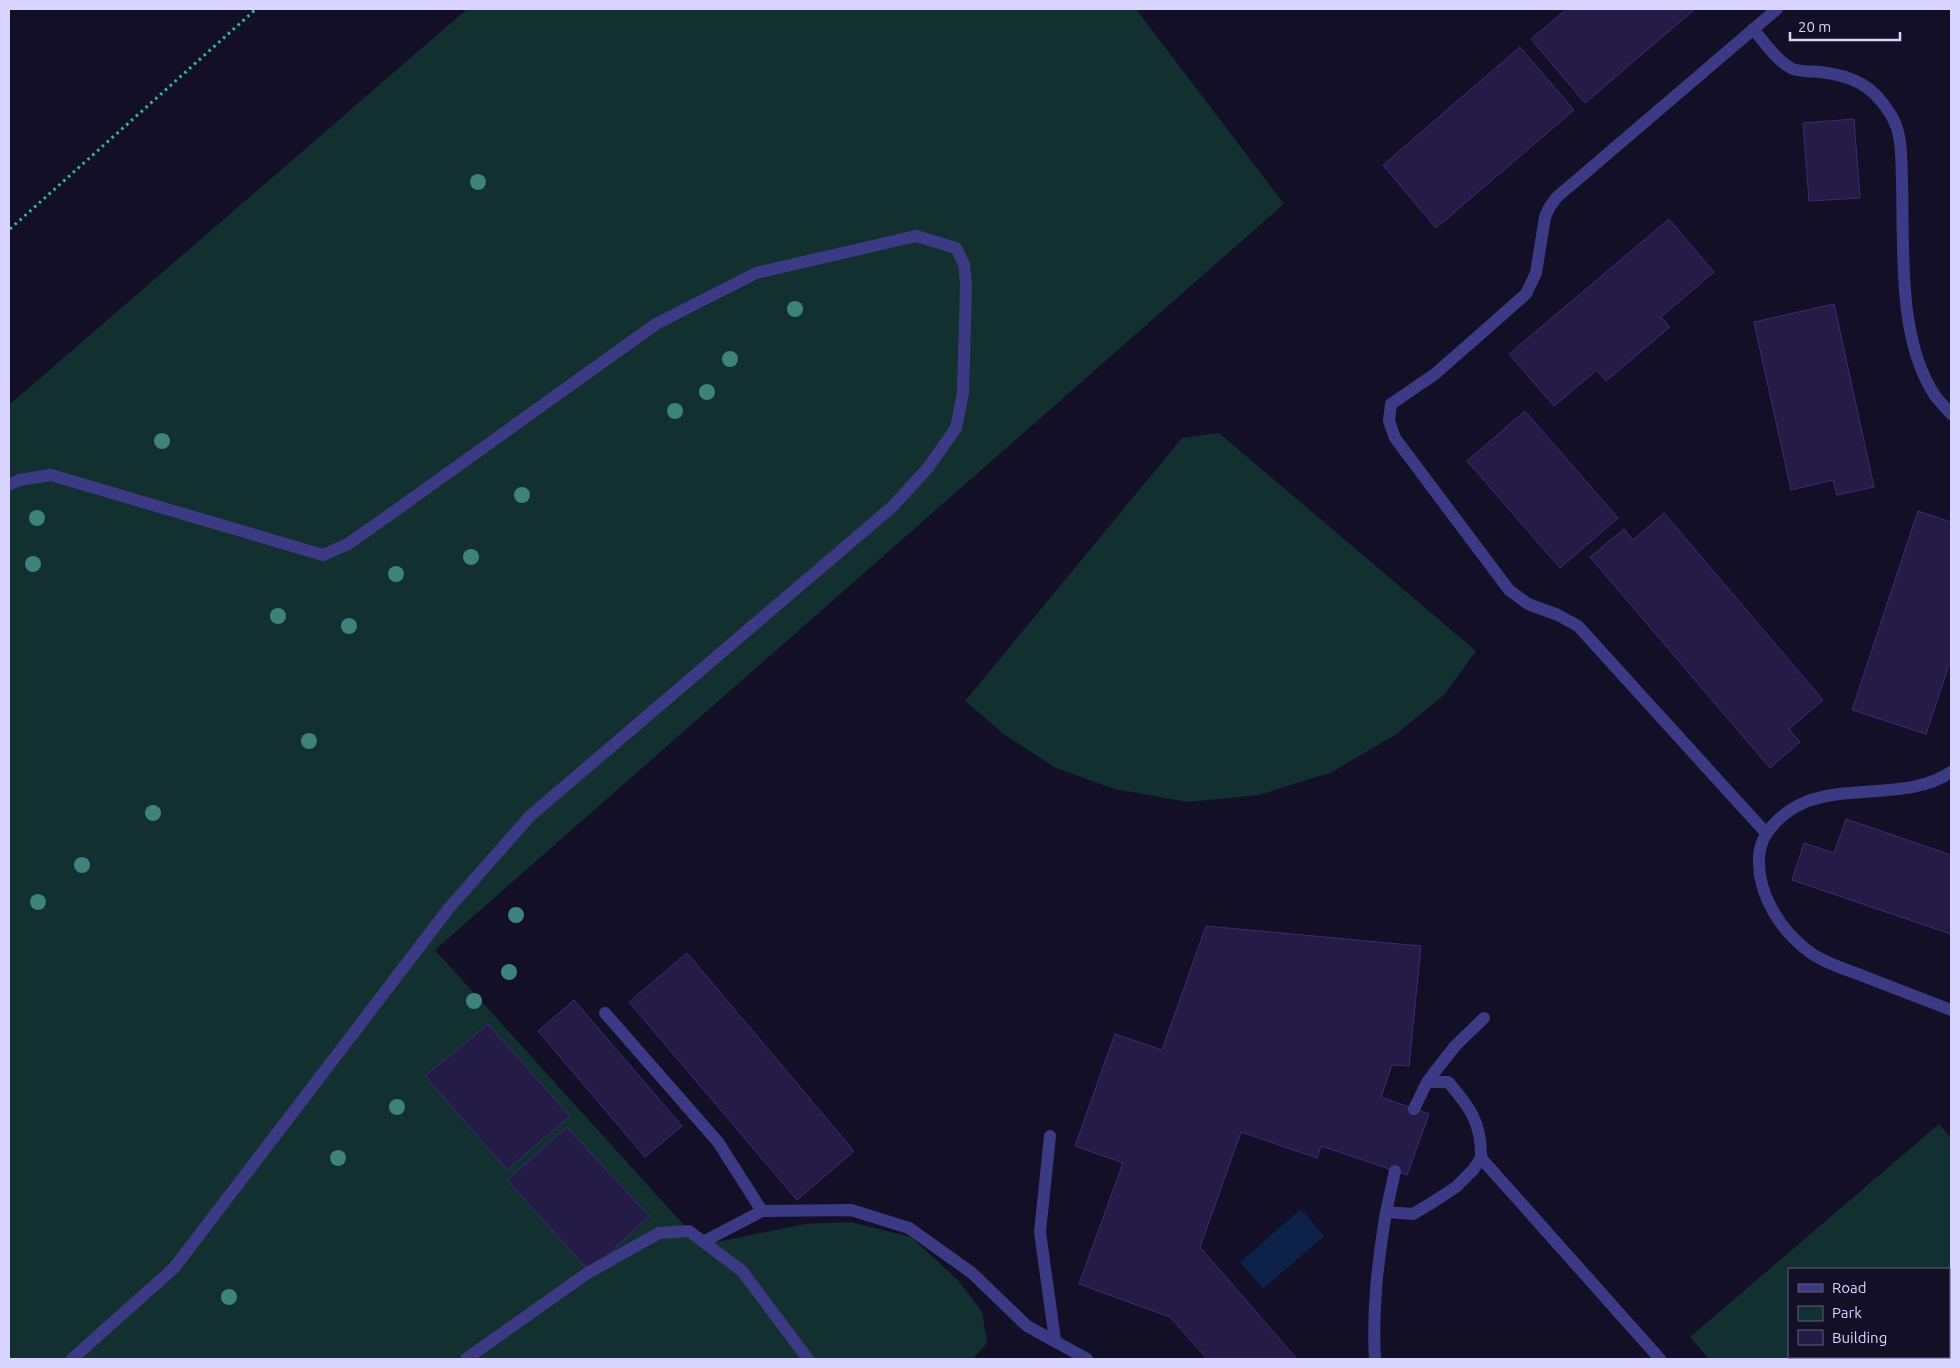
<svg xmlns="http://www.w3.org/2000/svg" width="1960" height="1368" font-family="Ubuntu,sans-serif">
<rect width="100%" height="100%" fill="#130f26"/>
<!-- green -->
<path fill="#12302f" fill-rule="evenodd" d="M467,9H1136L1284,204L435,950L702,1245L805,1224L851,1222L911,1237L958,1280L982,1312L987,1343L973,1359H9V405Z
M1219,433L1476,651L1445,694L1395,735L1332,772L1259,795L1188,802L1114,789L1056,768L1005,735L965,701L1182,438Z
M1939,1124L1951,1138V1359H1709L1690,1337ZM1789,1269H1949V1357H1789Z"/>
<!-- water -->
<path fill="#0c2248" d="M1301,1209L1324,1236L1263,1289L1240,1262Z"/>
<!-- building -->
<path fill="#241b47" stroke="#3b2d73" d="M1567,9H1695L1585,103L1531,39Z
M1520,47L1574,110L1436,228L1383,165Z
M1854,119L1860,198L1809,201L1803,123Z
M1669,219L1714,272L1661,317L1670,327L1606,381L1597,370L1554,406L1509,354Z
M1834,304L1874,487L1837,495L1833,480L1791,490L1754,322Z
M1525,411L1618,518L1560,568L1467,461Z
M1918,511L1951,522V659L1926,734L1852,710Z
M1664,513L1823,700L1789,729L1800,742L1770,768L1590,557L1624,529L1633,540Z
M1846,819L1951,855V934L1792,880L1804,843L1834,853Z
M1206,926L1421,946L1409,1066L1392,1065L1381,1097L1429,1114L1407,1175L1321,1146L1317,1158L1241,1132L1200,1247L1296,1358L1294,1359H1207L1170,1317L1079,1284L1123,1163L1075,1146L1115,1034L1162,1050Z
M687,953L854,1151L797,1200L629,1002Z
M574,1000L682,1126L645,1157L538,1031Z
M488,1024L570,1116L507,1170L425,1076Z
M567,1127L649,1216L590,1272L507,1180Z"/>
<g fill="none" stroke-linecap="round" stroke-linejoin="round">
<!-- path -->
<path stroke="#2fb8b0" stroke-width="3" stroke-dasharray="2.5 4" stroke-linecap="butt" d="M10,229L256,9"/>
<!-- service -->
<path stroke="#3d3a85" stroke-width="12" d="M9,485L19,480L51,475L323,555L348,544L385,518L656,324L756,273L916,236L956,248L964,264L966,285L963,393L956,428L927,469L892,507L530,816L449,908L174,1268L72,1359
M605,1013L718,1142L762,1211
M1427,1082L1455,1046L1484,1018
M1414,1109L1427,1082H1448C1470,1107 1482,1124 1481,1158L1660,1359
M1050,1136L1040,1232L1055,1340
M1395,1171L1386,1212L1413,1214L1430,1204L1456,1187L1473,1170L1481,1158
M703,1242L762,1211L851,1210L909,1228L972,1273L1027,1326L1087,1359
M466,1359L586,1274L659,1233L689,1231L742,1271L808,1359
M1375,1359C1372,1309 1378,1261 1386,1212"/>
<!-- minor -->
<path stroke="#3d3a85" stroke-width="12" d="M1753,29C1765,42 1777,62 1793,69C1801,72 1812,71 1820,72C1853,76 1873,85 1891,115C1903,134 1901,160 1902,182C1904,248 1897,341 1936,397C1941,403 1946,408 1951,414
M1951,772C1912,799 1852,785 1808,801C1785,810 1760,831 1759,857C1757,894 1781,932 1811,953C1826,964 1846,969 1863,976C1892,987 1922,999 1951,1010
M1766,833L1578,626L1558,615L1528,604L1509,590L1395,438L1389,421L1391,404L1435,374L1526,294L1536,273L1545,217L1549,208L1557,197L1777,9"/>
</g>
<!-- trees -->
<g fill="#3d827b">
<circle cx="478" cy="182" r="8"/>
<circle cx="795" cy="309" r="8"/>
<circle cx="730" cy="359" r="8"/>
<circle cx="707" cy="392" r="8"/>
<circle cx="675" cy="411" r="8"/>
<circle cx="162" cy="441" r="8"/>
<circle cx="522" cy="495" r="8"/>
<circle cx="37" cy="518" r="8"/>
<circle cx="471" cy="557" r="8"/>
<circle cx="33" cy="564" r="8"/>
<circle cx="396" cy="574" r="8"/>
<circle cx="278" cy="616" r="8"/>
<circle cx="349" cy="626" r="8"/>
<circle cx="309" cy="741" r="8"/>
<circle cx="153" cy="813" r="8"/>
<circle cx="82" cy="865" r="8"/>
<circle cx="38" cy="902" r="8"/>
<circle cx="516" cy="915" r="8"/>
<circle cx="509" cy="972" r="8"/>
<circle cx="474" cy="1001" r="8"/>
<circle cx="397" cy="1107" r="8"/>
<circle cx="338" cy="1158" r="8"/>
<circle cx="229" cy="1297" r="8"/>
</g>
<!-- border -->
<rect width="1960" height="1368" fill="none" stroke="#d9d4ff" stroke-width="20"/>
<!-- legend -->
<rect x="1788" y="1268" width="162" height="90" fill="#130f26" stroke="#625e7d"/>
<rect x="1798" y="1284" width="25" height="8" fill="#3d3a85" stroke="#625e7d"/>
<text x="1832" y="1293" font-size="15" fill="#d9d4ff">Road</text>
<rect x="1798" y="1306" width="25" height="15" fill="#12302f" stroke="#625e7d"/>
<text x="1832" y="1318" font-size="15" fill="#d9d4ff">Park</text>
<rect x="1798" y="1330" width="25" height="15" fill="#241b47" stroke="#625e7d"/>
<text x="1832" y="1343" font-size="15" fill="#d9d4ff">Building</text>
<!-- scale -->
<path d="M1790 32v8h110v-8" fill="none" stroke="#d9d4ff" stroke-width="2.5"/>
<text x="1798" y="32" font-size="15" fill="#d9d4ff" stroke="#130f26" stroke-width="4" paint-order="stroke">20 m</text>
</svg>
